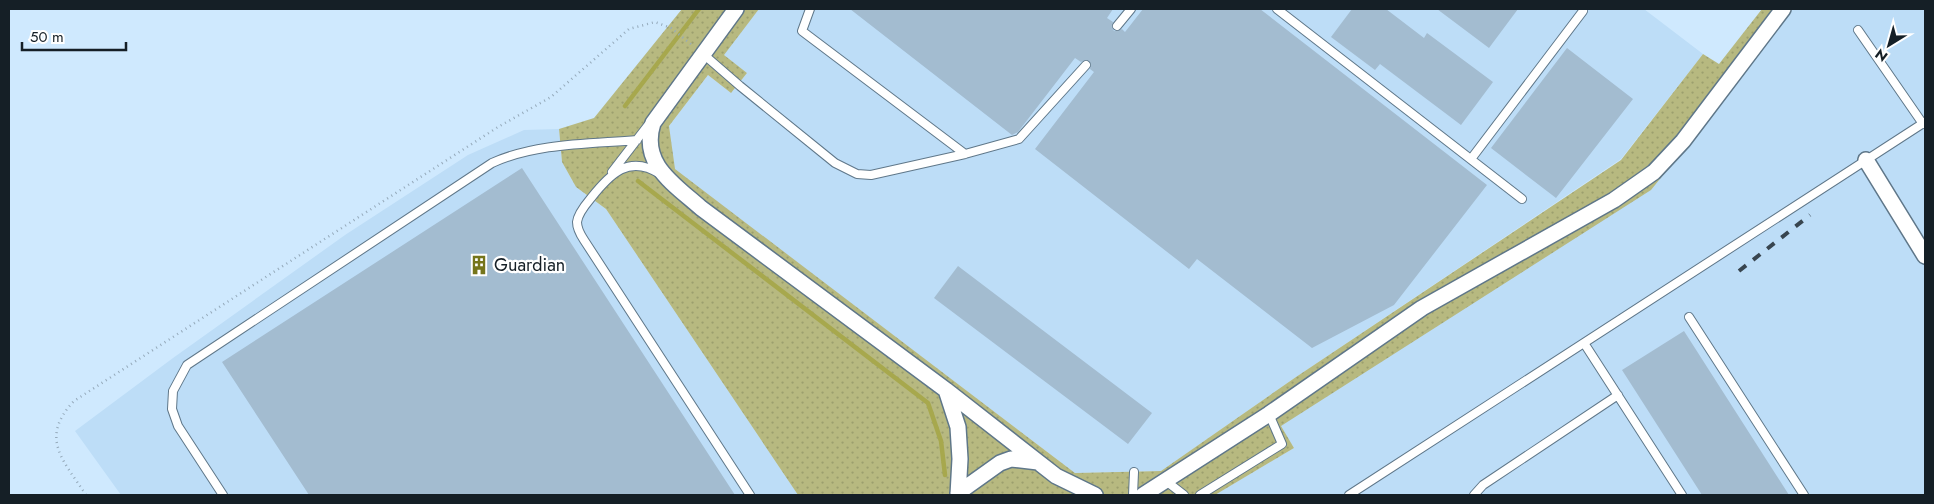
<svg xmlns="http://www.w3.org/2000/svg" width="1934" height="504" font-family="Jost,sans-serif">
<defs>
<pattern id="grass-dots" width="8" height="8" patternUnits="userSpaceOnUse" patternTransform="scale(1.25)"><rect width="8" height="8" fill="#b7b980"/><path d="M2 2h.1M6 6h.1" fill="none" stroke="#9c9f6e" stroke-width="1.8" stroke-linecap="round"/></pattern>
</defs>
<rect width="100%" height="100%" fill="#cfe9fe"/>
<!-- built -->
<path fill="#bdddf7" d="M759,9H1644L1703,54L1621,159L1296,377L1161,471L1075,473L674,169L669,126L708,75L731,93L747,73L723,55Z
M1791,9H1925V495H1215L1294,448L1280,426L1714,112Z
M559,129L562,162L576,187L606,209L798,495H121L75,431L173,358L345,235L468,155L524,130Z"/>
<!-- grass -->
<path fill="url(#grass-dots)" d="M682,9H759L724,55L747,73L731,93L708,75L669,126L675,169L1075,473L1161,471L1296,377L1621,160L1703,54L1719,64L1762,9H1791L1714,112L1651,190L1281,426L1294,448L1215,495H1170L1169,494L1166,495H798L606,209L576,187L562,162L559,129L594,118Z"/>
<g fill="none" stroke-linecap="round" stroke-linejoin="round">
<!-- stream -->
<path stroke="#a7a84d" stroke-width="4.5" d="M625,106L699,9
M638,181L928,403L941,441L945,475"/>
</g>
<!-- building -->
<path fill="#a3bcd0" d="M850,9H1113L1107,18L1113,22L1112,28L1114,31H1118L1122,29L1125,32L1143,9H1260L1487,185L1394,305L1312,348L1197,259L1189,269L1035,149L1094,72L1090,69L1091,64L1089,61L1085,60L1081,62L1075,58L1018,132L1012,135Z
M1352,9H1386L1424,38L1427,33L1493,82L1461,125L1380,64L1375,70L1331,37Z
M1437,9H1518L1489,48Z
M1567,48L1633,99L1556,198L1491,148Z
M522,168L735,495H309L222,362Z
M958,266L1152,413L1128,444L934,298Z
M1684,331L1789,495H1702L1622,370Z"/>
<g fill="none" stroke-linecap="round" stroke-linejoin="round">
<defs>
<path id="lane" d="M810,9L802,31L965,154
M1277,9L1522,199
M1117,26L1131,9
M1858,30L1923,124
M702,53L740,86L835,163L857,174L871,175L965,154L1019,139L1086,65
M1471,159L1583,11
M612,172L649,124
M660,174C629,154 610,174 591,198C586,204 578,213 577,222C577,228 580,234 584,240L750,495
M1689,317L1804,495
M1584,343L1682,495
M1166,481L1184,495
M223,495L178,426L172,409L173,391L187,365L492,163C536,143 589,144 637,140
M1133,495L1134,472
M1200,495L1282,444L1269,414
M1349,495L1925,122
M1474,495L1483,485L1618,395"/>
<path id="street" d="M736,9L653,123C640,164 674,184 701,208L946,390L1056,476L1095,495
M1866,160L1925,256
M946,390L958,427L960,459L958,495
M958,493L1000,463L1011,459L1038,462
M1143,495L1269,414L1422,308L1614,200L1654,172L1683,141L1783,9"/>
</defs>
<!-- lane casing -->
<use href="#lane" stroke="#5f7789" stroke-width="10"/>
<!-- street casing -->
<use href="#street" stroke="#5f7789" stroke-width="18"/>
<!-- path -->
<path stroke="#95aabb" stroke-width="2.5" stroke-dasharray="1 4" stroke-linecap="butt" d="M86,495C63,460 39,438 74,401L498,127L551,97L629,29L655,22L671,28L692,45"/>
<!-- lane -->
<use href="#lane" stroke="#fff" stroke-width="8"/>
<!-- street -->
<use href="#street" stroke="#fff" stroke-width="15"/>
<!-- rail -->
<path stroke="#38454f" stroke-width="4" stroke-dasharray="9 9" stroke-linecap="butt" d="M1739,271L1810,215"/>
</g>
<!-- icons -->
<defs>
<symbol id="building-bare" viewBox="-9 -9 18 18"><path d="M-4-6H4V6H1V3H-1V6H-4ZM-2.5-4.3h1.7v1.8h-1.7ZM.8-4.3h1.7v1.8H.8ZM-2.5-1h1.7V.8h-1.7ZM.8-1h1.7V.8H.8Z" fill="#75751b" stroke="#fff" stroke-width="2.5" paint-order="stroke"/></symbol>
</defs>
<g fill-rule="evenodd">
<use href="#building-bare" x="465" y="251" width="28" height="28"/>
</g>
<g text-anchor="middle" dominant-baseline="central" stroke-width="4.5" stroke-linejoin="round" paint-order="stroke">
<!-- poi labels -->
<g font-size="18" fill="#151f26" stroke="#fff" text-anchor="start">
<text x="494" y="265">Guardian</text>
</g>
</g>
<!-- border -->
<rect width="1934" height="504" fill="none" stroke="#151f26" stroke-width="20"/>
<!-- north arrow -->
<g transform="translate(1889 45) rotate(217)" stroke="#ffffff" stroke-width="4" paint-order="stroke">
<path d="M0-4L9 19L0 12L-9 19Z" fill="#151f26"/>
<text y="-8" font-size="14" font-weight="bold" text-anchor="middle" fill="#151f26">N</text>
</g>
<!-- scale -->
<path d="M22 42v8h104v-8" fill="none" stroke="#151f26" stroke-width="2.5"/>
<text x="30" y="42" font-size="15" fill="#151f26" stroke="#ffffff" stroke-width="4" paint-order="stroke">50 m</text>
</svg>
